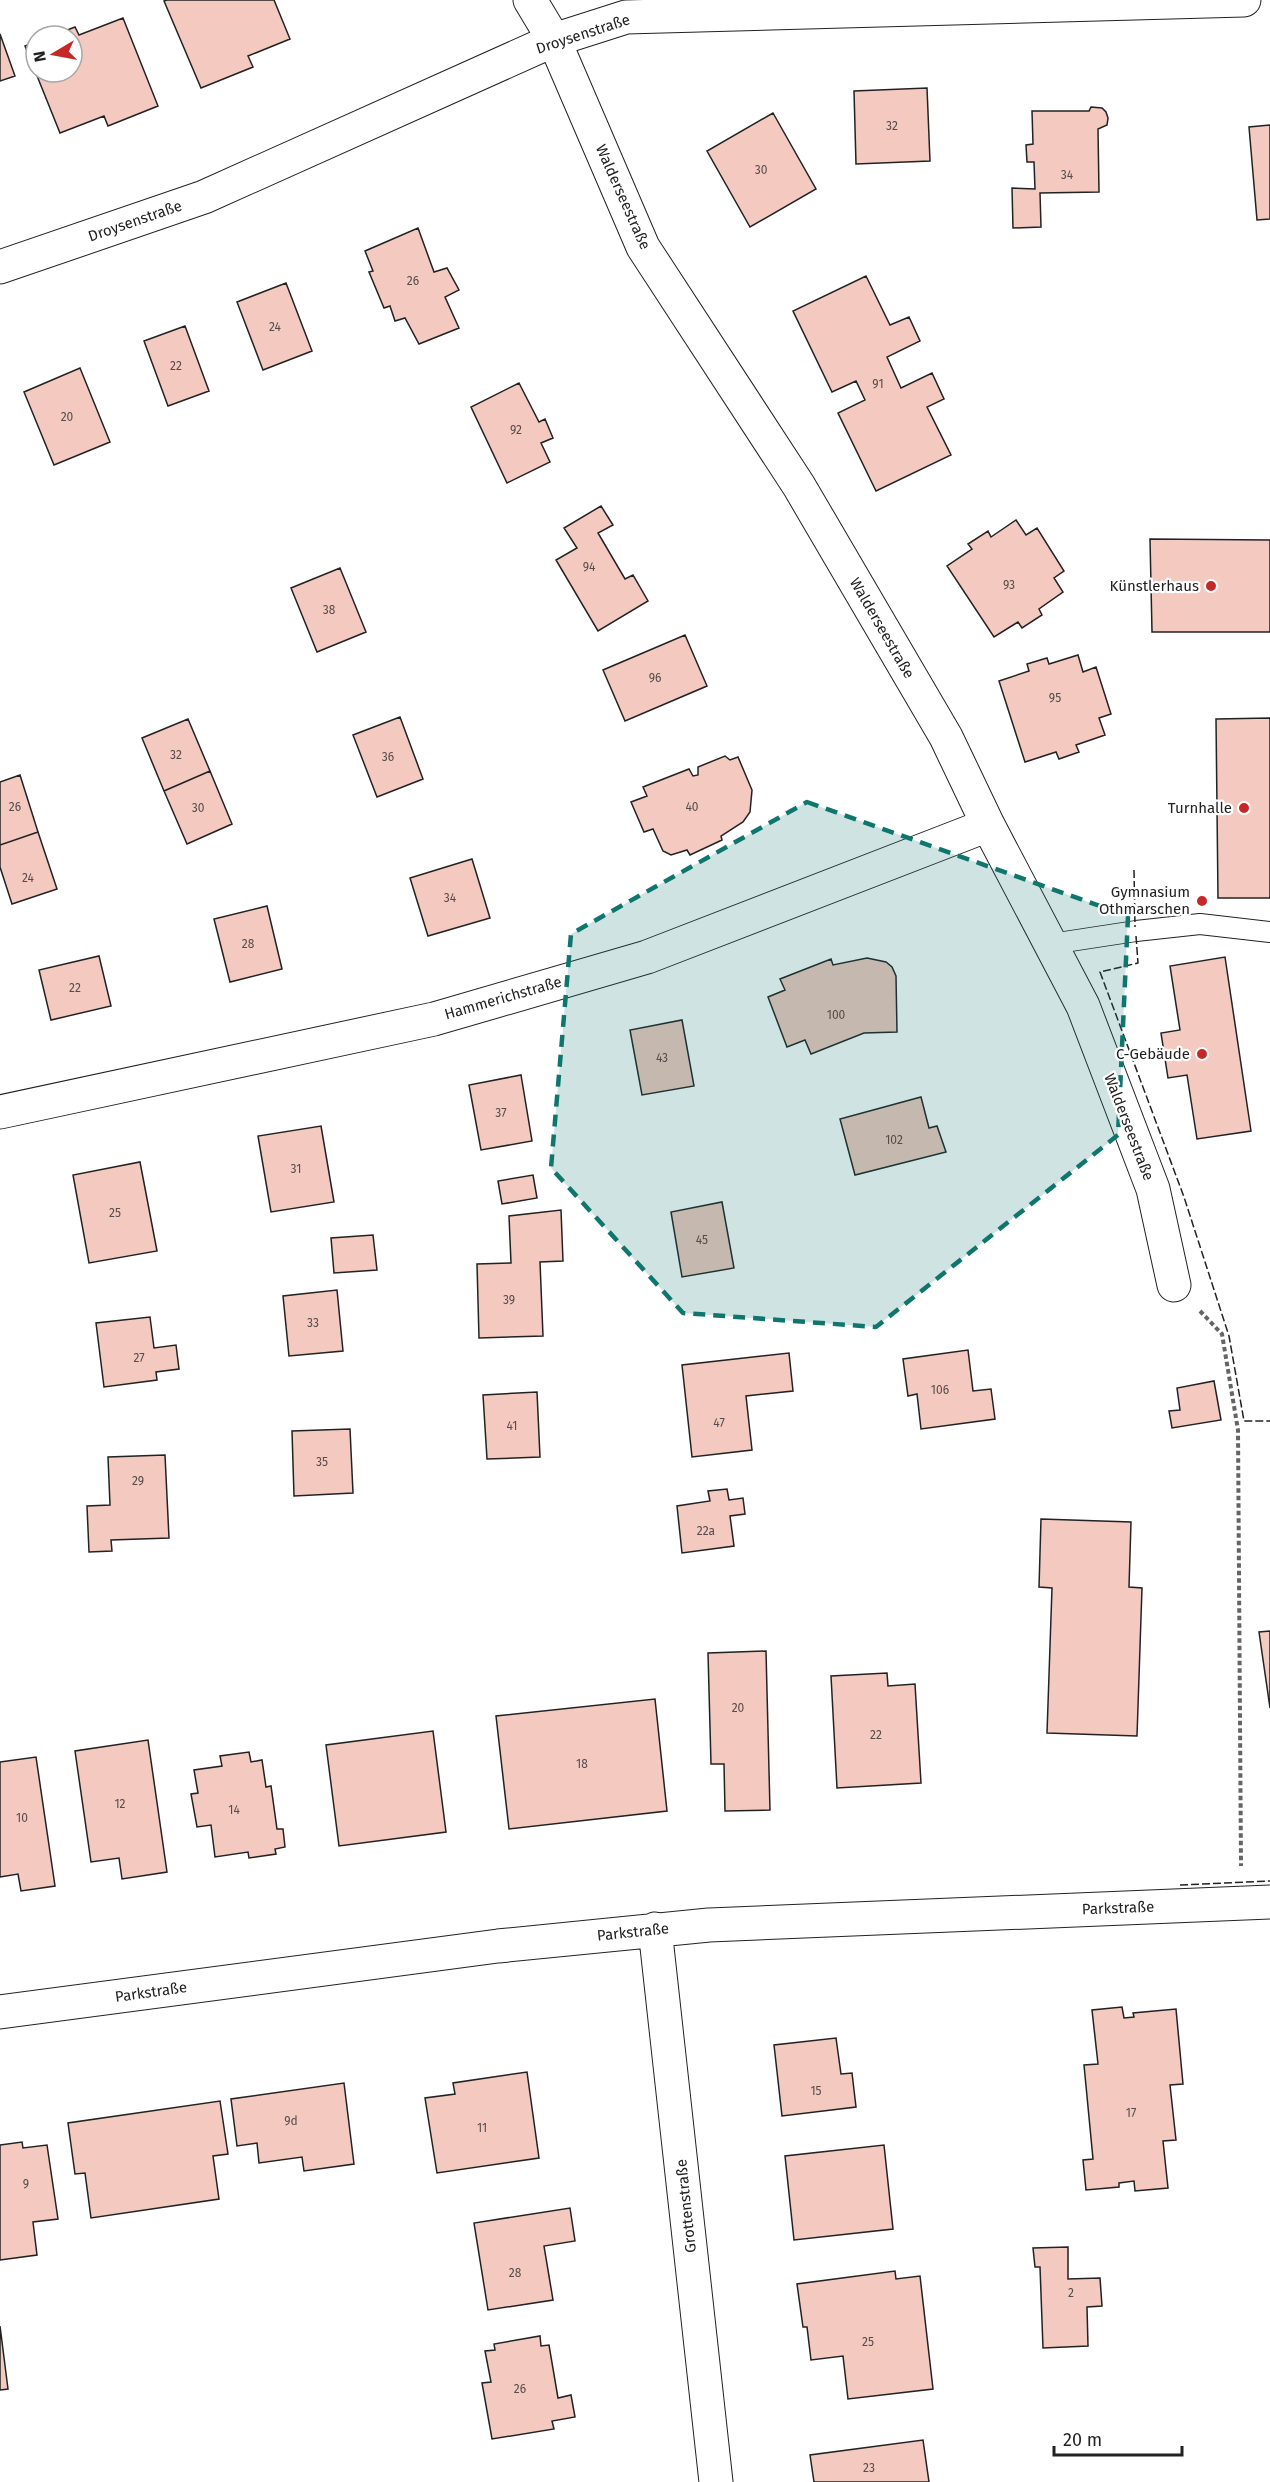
<svg xmlns="http://www.w3.org/2000/svg" width="1270" height="2482" font-family="'Fira Sans',sans-serif">
<rect width="100%" height="100%" fill="#fff"/>
<!-- building -->
<path fill="#f3c9c0" stroke="#222" stroke-width="1.5" d="M167,0H274L290,39L248,56L253,67L201,88L164,1Z
M123,18L158,106L108,126L104,116L60,133L25,46L36,42V72H72V36H52L75,27L79,35Z
M0,34L15,76L0,81Z
M927,88L930,161L856,164L854,91Z
M1091,107L1102,108L1106,112L1108,118L1107,125L1098,129L1099,192L1040,193L1041,227L1013,228L1012,188L1035,189L1034,162H1027L1026,145L1033,144L1032,111H1089Z
M773,113L816,189L750,227L707,151Z
M1270,125V219L1257,220L1249,127Z
M418,228L434,272L447,268L459,290L445,297L459,328L419,344L405,318L395,321L390,306L384,308L369,272L373,271L365,251Z
M866,276L890,325L909,317L920,341L887,357L901,388L932,373L944,399L927,407L951,455L876,491L838,413L865,400L856,381L832,392L793,311Z
M286,283L312,351L263,370L237,302Z
M185,326L209,391L168,406L144,341Z
M80,368L110,442L54,465L24,392Z
M519,383L539,422L545,419L553,438L541,443L550,462L507,483L471,407Z
M601,506L613,525L598,533L625,579L633,575L648,601L598,631L556,560L577,548L564,528Z
M1016,520L1026,535L1037,528L1064,571L1054,578L1063,592L1039,609L1042,615L1022,628L1018,622L994,637L947,566L972,549L968,544L988,531L991,537Z
M1150,539L1270,540V632H1152Z
M340,568L366,632L317,652L291,588Z
M685,635L707,686L625,721L603,670Z
M1078,655L1083,672L1096,667L1111,714L1099,718L1105,735L1076,745L1079,752L1059,759L1056,752L1025,762L999,681L1029,671L1027,664L1047,658L1049,664Z
M400,717L423,779L377,797L353,735Z
M1270,718V898H1218L1216,719Z
M188,719L210,771L164,791L142,738Z
M725,756L730,760L738,757L752,790L750,812L743,822L721,836L722,840L690,855L687,850L671,855L663,851L653,829L644,832L631,802L647,796L643,787L689,769L693,776L698,775V767Z
M210,771L232,824L187,844L164,791Z
M20,775L38,832L0,845V782Z
M38,832L57,889L12,904L0,867V845Z
M472,859L490,918L428,936L410,878Z
M267,906L282,969L230,982L214,919Z
M99,956L111,1006L51,1020L39,970Z
M1225,957L1251,1131L1197,1139L1187,1075L1168,1078L1161,1033L1180,1030L1170,966Z
M867,958L886,962L892,967L896,976L897,1032L864,1033L811,1054L805,1040L787,1047L768,997L785,990L780,979L831,959L833,965Z
M682,1020L694,1086L642,1095L630,1030Z
M521,1075L532,1141L481,1150L469,1085Z
M921,1097L929,1128L937,1126L946,1152L855,1175L840,1119Z
M321,1126L334,1202L271,1212L258,1136Z
M140,1162L157,1251L89,1263L73,1175Z
M533,1175L537,1198L502,1204L498,1181Z
M722,1202L734,1268L682,1277L671,1212Z
M561,1210L563,1261L540,1262L543,1336L479,1338L477,1264L511,1263L509,1216Z
M373,1235L377,1270L334,1273L331,1238Z
M337,1290L343,1351L289,1356L283,1296Z
M150,1317L154,1348L176,1345L179,1369L156,1372L157,1380L104,1387L96,1323Z
M968,1350L973,1391L991,1389L995,1419L921,1429L917,1394L908,1396L903,1359Z
M789,1353L793,1391L746,1396L752,1450L692,1457L682,1365Z
M1214,1381L1221,1420L1172,1428L1169,1411L1180,1410L1177,1388Z
M537,1392L540,1457L487,1459L483,1395Z
M350,1429L353,1493L294,1496L292,1431Z
M165,1455L169,1538L111,1540L112,1551L89,1552L87,1506L110,1505L108,1457Z
M727,1489L729,1500L743,1498L745,1514L730,1516L734,1546L682,1553L677,1506L710,1501L708,1491Z
M1041,1519L1131,1522L1129,1587L1142,1588L1137,1736L1047,1733L1052,1588L1039,1587Z
M1270,1631V1708L1259,1632Z
M766,1651L770,1810L725,1811L724,1764H711L708,1653Z
M887,1673L888,1686L915,1684L921,1783L837,1788L831,1676Z
M655,1699L667,1811L509,1829L496,1716Z
M433,1731L446,1832L339,1846L326,1745Z
M148,1740L167,1872L122,1879L119,1858L91,1862L75,1751Z
M249,1752L251,1762L262,1760L266,1787L271,1786L277,1829H283L285,1847L275,1849L276,1854L249,1858L248,1852L215,1857L211,1825L197,1827L191,1794L198,1793L194,1770L222,1766L220,1756Z
M36,1757L55,1886L21,1891L18,1874L0,1877V1762Z
M1122,2007L1124,2018L1134,2017L1133,2013L1176,2009L1183,2084L1170,2085L1176,2140L1163,2141L1168,2188L1135,2191L1134,2181L1119,2183V2187L1086,2190L1083,2160L1093,2159L1084,2065L1098,2064L1092,2010Z
M836,2038L841,2074L852,2073L856,2107L782,2116L774,2045Z
M527,2072L539,2158L437,2173L425,2098L455,2094L453,2083Z
M344,2083L354,2164L304,2171L302,2157L259,2163L257,2143L237,2146L231,2099Z
M220,2101L228,2154L213,2156L219,2199L91,2218L85,2173L75,2174L68,2123Z
M22,2142L23,2148L47,2145L58,2219L33,2222L37,2255L0,2260V2145Z
M884,2145L893,2229L794,2240L785,2156Z
M570,2208L575,2241L544,2246L553,2300L488,2310L474,2223Z
M1068,2247V2279L1100,2278L1102,2306L1087,2307L1088,2346L1043,2348L1040,2267H1035L1033,2248Z
M895,2271L896,2279L920,2276L933,2389L848,2399L843,2356L811,2360L807,2327H803L797,2284Z
M0,2326L8,2389L0,2390Z
M540,2336L541,2346L549,2345L558,2398L571,2395L575,2417L552,2421L554,2429L492,2439L482,2383L491,2382L485,2351L495,2350L494,2344Z
M923,2440L929,2482H814L810,2455Z"/>
<g fill="none" stroke-linecap="round" stroke-linejoin="round">
<defs>
<path id="service" d="M1051,944L1136,931L1200,924L1270,932"/>
<path id="minor" d="M530,0L554,40L643,247L799,486L946,737L988,825L1083,1006L1153,1189L1174,1285
M0,267L204,197L554,40L626,17L1244,0
M0,1112L434,1019L647,957L988,825
M655,1929L716,2482
M0,2012L498,1946L709,1925L1270,1902"/>
</defs>
<!-- service casing -->
<use href="#service" stroke="#222" stroke-width="22"/>
<!-- minor casing -->
<use href="#minor" stroke="#222" stroke-width="35"/>
<!-- path -->
<path stroke="#646464" stroke-width="4" stroke-dasharray="4.5 3" stroke-linecap="butt" d="M1200,1311L1222,1334L1238,1430L1241,1866"/>
<!-- service -->
<use href="#service" stroke="#fff" stroke-width="20"/>
<!-- minor -->
<use href="#minor" stroke="#fff" stroke-width="33"/>
<!-- fence -->
<path stroke="#222" stroke-width="1.5" stroke-dasharray="8 3" stroke-linecap="butt" d="M1134,870L1135,927
M1136,936L1138,963L1100,972L1184,1197L1229,1336L1244,1421H1270
M1180,1885L1270,1881"/>
</g>
<!-- marked area -->
<path fill="#0f766e" fill-opacity="0.2" stroke="#0f766e" stroke-width="4.5" stroke-dasharray="12 8" stroke-linejoin="round" d="M807,802L1128,916L1118,1135L876,1327L683,1313L551,1168L571,934Z"/>
<!-- markers -->
<g fill="#c62828" stroke="#fff" stroke-width="2">
<circle cx="1211" cy="586" r="6"/>
<circle cx="1244" cy="808" r="6"/>
<circle cx="1202" cy="901" r="6"/>
<circle cx="1202" cy="1054" r="6"/>
</g>
<g text-anchor="middle" dominant-baseline="central" stroke-width="4.5" stroke-linejoin="round" paint-order="stroke">
<!-- number labels -->
<g font-size="12" fill="#564c4a">
<text x="892" y="126">32</text>
<text x="761" y="170">30</text>
<text x="1067" y="175">34</text>
<text x="413" y="281">26</text>
<text x="275" y="327">24</text>
<text x="176" y="366">22</text>
<text x="878" y="384">91</text>
<text x="67" y="417">20</text>
<text x="516" y="430">92</text>
<text x="589" y="567">94</text>
<text x="1009" y="585">93</text>
<text x="329" y="610">38</text>
<text x="655" y="678">96</text>
<text x="1055" y="698">95</text>
<text x="176" y="755">32</text>
<text x="388" y="757">36</text>
<text x="15" y="807">26</text>
<text x="692" y="807">40</text>
<text x="198" y="808">30</text>
<text x="28" y="878">24</text>
<text x="450" y="898">34</text>
<text x="248" y="944">28</text>
<text x="75" y="988">22</text>
<text x="836" y="1015">100</text>
<text x="662" y="1058">43</text>
<text x="501" y="1113">37</text>
<text x="894" y="1140">102</text>
<text x="296" y="1169">31</text>
<text x="115" y="1213">25</text>
<text x="702" y="1240">45</text>
<text x="509" y="1300">39</text>
<text x="313" y="1323">33</text>
<text x="139" y="1358">27</text>
<text x="940" y="1390">106</text>
<text x="719" y="1423">47</text>
<text x="512" y="1426">41</text>
<text x="322" y="1462">35</text>
<text x="138" y="1481">29</text>
<text x="706" y="1531">22a</text>
<text x="738" y="1708">20</text>
<text x="876" y="1735">22</text>
<text x="582" y="1764">18</text>
<text x="120" y="1804">12</text>
<text x="234" y="1810">14</text>
<text x="22" y="1818">10</text>
<text x="816" y="2091">15</text>
<text x="1131" y="2113">17</text>
<text x="291" y="2121">9d</text>
<text x="482" y="2128">11</text>
<text x="26" y="2184">9</text>
<text x="515" y="2273">28</text>
<text x="1071" y="2293">2</text>
<text x="868" y="2342">25</text>
<text x="520" y="2389">26</text>
<text x="869" y="2468">23</text>
</g>
<!-- street labels -->
<g font-size="15" fill="#222" stroke="#fff">
<text transform="translate(583 34) rotate(-18)">Droysenstraße</text>
<text transform="translate(623 197) rotate(66)">Walderseestraße</text>
<text transform="translate(135 221) rotate(-19)">Droysenstraße</text>
<text transform="translate(882 628) rotate(60)">Walderseestraße</text>
<text transform="translate(503 998) rotate(-16)">Hammerichstraße</text>
<text transform="translate(1129 1127) rotate(69)">Walderseestraße</text>
<text transform="translate(1118 1908) rotate(-2)">Parkstraße</text>
<text transform="translate(633 1932) rotate(-6)">Parkstraße</text>
<text transform="translate(151 1992) rotate(-8)">Parkstraße</text>
<text transform="translate(686 2206) rotate(-96)">Grottenstraße</text>
</g>
<!-- poi labels -->
<g font-size="15" fill="#222" stroke="#fff" text-anchor="end">
<text x="1199" y="586">Künstlerhaus</text>
<text x="1232" y="808">Turnhalle</text>
<text x="1190" y="892">Gymnasium<tspan x="1190" dy="17">Othmarschen</tspan></text>
<text x="1190" y="1054">C-Gebäude</text>
</g>
</g>
<!-- north arrow -->
<g transform="translate(54 54) rotate(260)"><circle r="28" fill="#ffffff" stroke="#a7a7a7" stroke-width="1.5"/>
<path d="M0-4.5L10 22L0 15L-10 22Z" fill="#c62828"/>
<text y="-9" font-size="16" font-weight="bold" text-anchor="middle" fill="#222222">N</text>
</g>
<!-- scale -->
<path d="M1054 2446v9h128v-9" fill="none" stroke="#222222" stroke-width="3"/>
<text x="1063" y="2446" font-size="18" fill="#222222" stroke="#ffffff" stroke-width="4.5" paint-order="stroke">20 m</text>
</svg>
